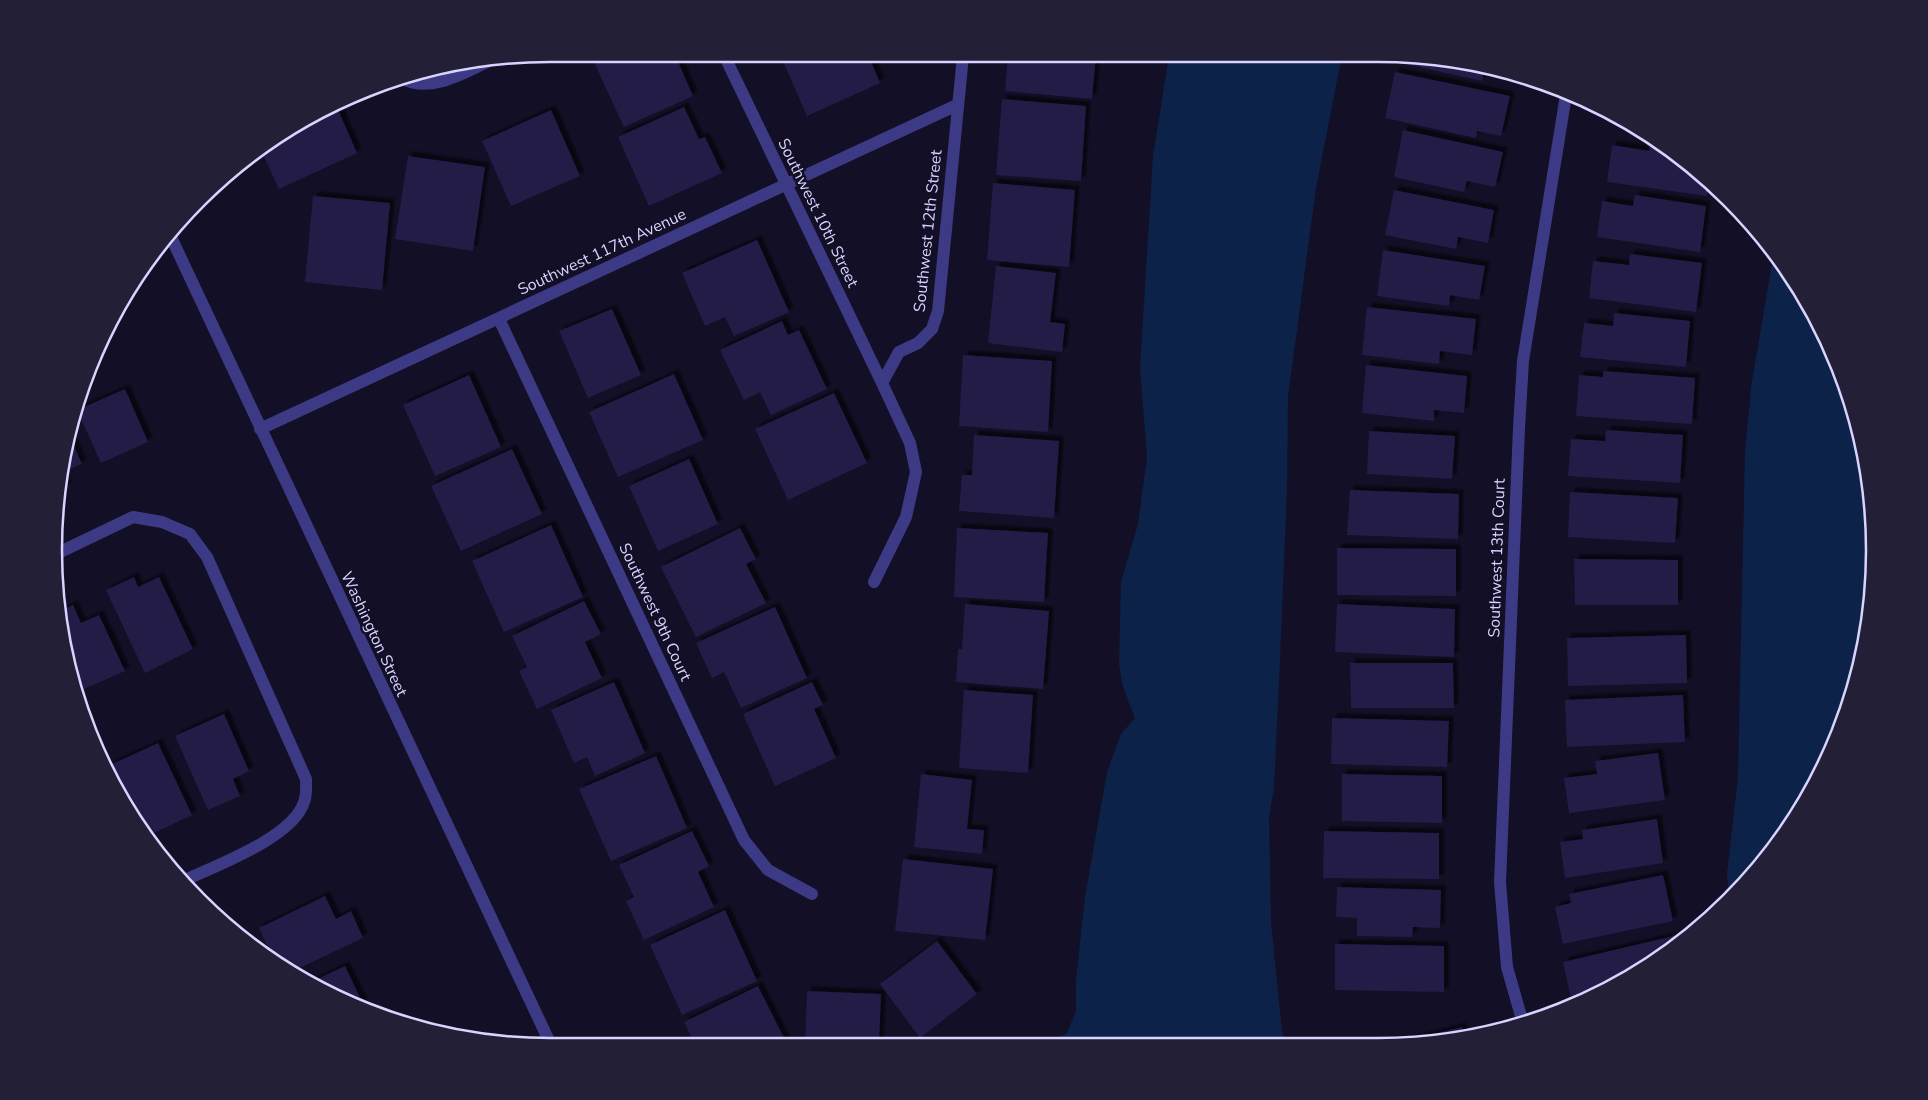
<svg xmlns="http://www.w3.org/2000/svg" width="1928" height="1100" font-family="'Nunito Sans',sans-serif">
<defs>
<filter id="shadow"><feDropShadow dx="4.5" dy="-4.5" stdDeviation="1" flood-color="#0009"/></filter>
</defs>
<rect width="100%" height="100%" fill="#130f26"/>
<!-- water -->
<path fill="#0c2248" d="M1342,55L1316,188L1288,397L1287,488L1280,660L1274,788L1269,818L1271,923L1282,1031L1286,1043H1046L1067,1033L1076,1011V980L1085,897L1107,772L1121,734L1135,718L1123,687L1119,664L1121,582L1138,524L1147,457L1140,368L1153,156L1169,56Z
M1774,252L1823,331L1857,422L1873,518L1870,615L1848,710L1808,798L1729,900L1727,873L1738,777L1745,450L1752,381Z"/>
<!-- building -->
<path fill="#241b47" filter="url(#shadow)" d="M1413,55L1507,71L1517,75L1485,69L1482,81L1410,65Z
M1008,56H1096L1092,99L1005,91Z
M676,57L693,96L624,127L592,58Z
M781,57H869L880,83L807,116Z
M1395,72L1510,96L1501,136L1477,131L1476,138L1385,118Z
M1002,99L1086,106L1081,181L996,175Z
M335,103L357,153L279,189L261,150L268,147L267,144Z
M684,107L699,139L705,137L722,173L649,206L618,137Z
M551,110L580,176L511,206L482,141Z
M1620,118L1626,120L1639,130L1618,127Z
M1403,130L1503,152L1495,187L1467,181L1464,192L1394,177Z
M1651,141H1655L1705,177L1709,181L1707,196L1607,182L1612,145L1649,151Z
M408,156L485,167L473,251L395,239Z
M993,183L1075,190L1069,267L987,260Z
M1394,190L1494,210L1488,243L1458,237L1456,249L1385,235Z
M1635,195L1706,206L1700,252L1597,237L1602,201L1633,206Z
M313,196L390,203L382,290L305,282Z
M757,240L789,312L734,336L725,317L705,326L682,273Z
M1383,250L1485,266L1479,300L1450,295L1449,306L1377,296Z
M1630,254L1702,263L1696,312L1589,298L1593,261L1629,265Z
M996,266L1056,273L1050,322L1065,324L1062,352L988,343Z
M1367,307L1476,319L1472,355L1440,351L1439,364L1362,355Z
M612,309L641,375L588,398L559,331Z
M1614,313L1690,321L1686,367L1580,357L1584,323L1613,326Z
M782,321L788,335L799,330L827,389L771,415L760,392L744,400L720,350Z
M963,355L1052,361L1048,432L959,426Z
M1366,365L1467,376L1464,413L1434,410V421L1362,413Z
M1603,371L1695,378L1692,424L1576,416L1579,375L1603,377Z
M674,374L703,440L618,477L589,412Z
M469,375L501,447L435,476L403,405Z
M125,389L148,442L101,463L77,410Z
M834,393L867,463L788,500L755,429Z
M1606,430L1683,435L1680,483L1568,476L1571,439L1605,441Z
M1369,431L1455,436L1452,479L1367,474Z
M68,433L82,464L61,473L67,487L58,491V486Z
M974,435L1059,441L1054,518L959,511L962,475H972Z
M512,449L542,514L461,551L431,486Z
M689,459L718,524L658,551L629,486Z
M1350,490L1459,494L1458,539L1347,535Z
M1570,492L1678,498L1675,543L1568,537Z
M551,525L583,597L504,632L472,561Z
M740,528L756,559L746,564L766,603L696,637L661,567Z
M957,528L1048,533L1044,602L954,597Z
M1337,548L1456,549V596L1337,595Z
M1574,559L1678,560V605H1575Z
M134,577L138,587L159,577L193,649L145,673L106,590Z
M584,601L601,634L585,642L602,678L537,709L519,671L527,667L512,636Z
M965,604L1049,611L1043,689L956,682L958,649H962Z
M1337,604L1455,609L1454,657L1335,652Z
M73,605L81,623L99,615L125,671L77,692L63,647L59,612Z
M775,607L807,678L741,708L724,672L712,678L696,643Z
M1686,635L1687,683L1568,686L1567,638Z
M1350,663H1453L1454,708H1351Z
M614,682L645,753L595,776L587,757L574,763L551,710Z
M812,682L823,705L814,709L836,758L775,786L743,714Z
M964,690L1033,695L1028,773L959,768Z
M1683,695L1685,742L1567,747L1565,700Z
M224,714L249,771L233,779L240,796L208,810L175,736Z
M1332,718L1449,721L1447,767L1331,764Z
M158,743L192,815L148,836L137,821L110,765Z
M1658,753L1665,800L1569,813L1564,778L1597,774L1595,761Z
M656,756L687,828L611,861L579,789Z
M921,774L972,780L967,829L984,830L982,854L914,847Z
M1342,774L1442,776V823L1342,821Z
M1657,819L1663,863L1565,878L1560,842L1583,839L1582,830Z
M692,831L709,866L698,872L714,907L644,940L626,901L634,897L619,865Z
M1324,831L1439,833V879L1323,878Z
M903,859L993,869L985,940L895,931Z
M1663,875L1673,921L1563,944L1555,907L1571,903L1569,894Z
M1337,887L1441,890L1440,928L1413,927L1412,937L1357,936V918L1336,917Z
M325,896L336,919L351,911L363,938L291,972L260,950L267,946L259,928Z
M725,910L757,981L682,1015L650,945Z
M1678,935L1680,941L1653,963L1572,1003L1563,962Z
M937,941L977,994L920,1038L880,984Z
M1335,944L1444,946V992L1335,990Z
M345,966L364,1006L309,983Z
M758,986L787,1044L695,1045L684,1022Z
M807,991L881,994L879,1044H805Z
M1462,1027L1464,1037L1442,1042H1402Z"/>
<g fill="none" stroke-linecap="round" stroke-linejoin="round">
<!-- minor -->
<path stroke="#3d3a85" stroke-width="12" d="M725,57L882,383
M401,78C431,95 467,71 495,58
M170,235L551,1045
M499,319L744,840L768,870L812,894
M260,429L957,105
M56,554L133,517L162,522L190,534L207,557L306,779C306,786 307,795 304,802C293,838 214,866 181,882
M874,582L906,517L916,472L910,443L882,383L899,352L918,343L932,329L938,311L963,56
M1523,1023L1507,967L1500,882L1519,428L1523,361L1566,95"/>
</g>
<g text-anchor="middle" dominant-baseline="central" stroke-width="5" stroke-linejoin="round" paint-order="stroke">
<!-- street labels -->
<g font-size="16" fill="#d9d4ff" stroke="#130f26">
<text transform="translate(818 213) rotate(64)">Southwest 10th Street</text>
<text transform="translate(928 231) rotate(-84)">Southwest 12th Street</text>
<text transform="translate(602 252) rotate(-25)">Southwest 117th Avenue</text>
<text transform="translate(1497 558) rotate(-88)">Southwest 13th Court</text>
<text transform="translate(655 612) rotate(65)">Southwest 9th Court</text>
<text transform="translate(374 634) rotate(65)">Washington Street</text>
</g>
</g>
<!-- crop -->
<path d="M0 0H1928V1100H0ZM550 62H1378A488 488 0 0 1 1866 550V550A488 488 0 0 1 1378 1038H550A488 488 0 0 1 62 550V550A488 488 0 0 1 550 62Z" fill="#231f37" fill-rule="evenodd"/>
<path fill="none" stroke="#d9d4ff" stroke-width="2.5" d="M550 62H1378A488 488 0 0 1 1866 550V550A488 488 0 0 1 1378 1038H550A488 488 0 0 1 62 550V550A488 488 0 0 1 550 62Z"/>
</svg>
